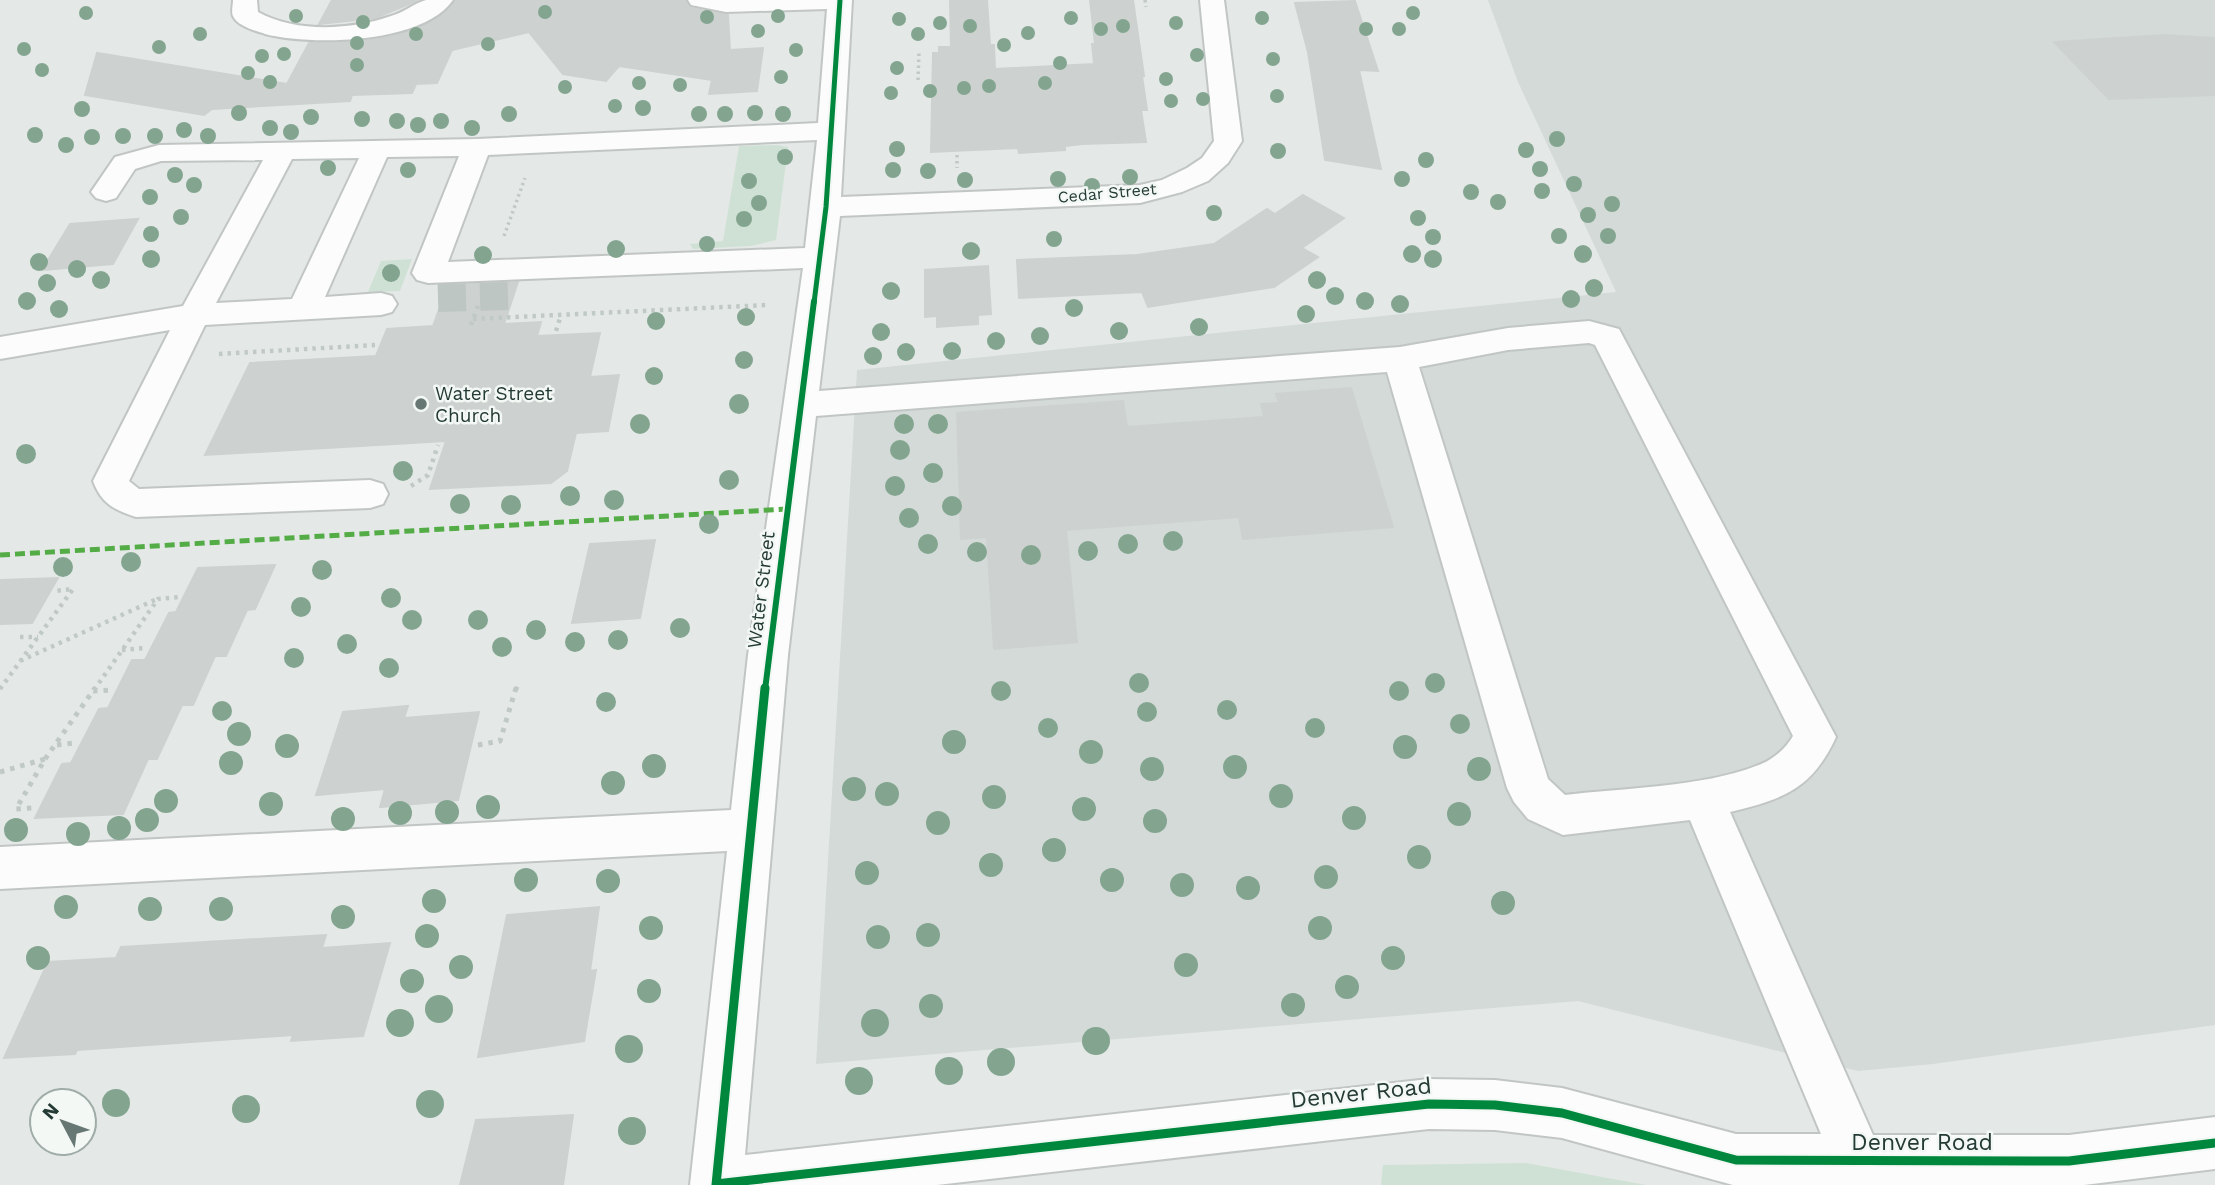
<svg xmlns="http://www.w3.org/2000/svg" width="2215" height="1185" font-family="'Work Sans',sans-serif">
<rect width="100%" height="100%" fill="#e4e9e7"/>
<!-- built -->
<path fill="#d3dad7" d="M1488,0H2215V1025L1933,1064L1858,1071L1578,1001L816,1064L857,370L1616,292L1518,82Z"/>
<!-- green -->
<path fill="#cfe1d4" d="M776,145L788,147L776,240L751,246L693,249L690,244L723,241L739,146Z
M412,259L400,291L368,292L381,261Z
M1526,1163L1646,1185H1381L1383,1165Z"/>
<!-- building -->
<path fill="#cdd2d0" stroke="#cdd2d0" stroke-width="2" d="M332,0H419L375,18L319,24Z
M456,0H685L690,8L728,15L730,50L763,48L757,91L709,94L712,80L619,66L606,81L563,74L529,32L452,50L437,83L416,84L412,93L352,95L350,101L212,109L204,115L85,95L97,53L287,84L309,43L365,41L393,36L418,28L439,17Z
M950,0H987L990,45H994L995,69L1094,64L1092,44H1095L1090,0H1133L1144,76H1142L1147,110H1141L1146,142L1082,144L1065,146V150L1019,153L1018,148L931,152L933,53H939V47H951Z
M1355,1L1378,71L1359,70L1381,169L1325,160L1308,52L1295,3Z
M2164,35L2215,38V95L2109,99L2054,42Z
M1303,195L1344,218L1302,248L1318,257L1274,287L1148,307L1142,292L1019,298L1017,260L1137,255L1214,244L1267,209L1275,214Z
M138,219L113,264L42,270L70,224Z
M988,266L991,314L978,315V324L937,327V316L925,317V270Z
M518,282L504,324L541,322L537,336L600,333L590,377L619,375L608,431L576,433L567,471L551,483L430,489L446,441L205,455L250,363L376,356L387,329L433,326L448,285Z
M1351,388L1393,527L1243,539L1239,517L1066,530L1077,642L994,649L987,537L961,539L957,413L1123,401L1127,427L1264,417L1261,404L1279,403L1276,394Z
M655,540L640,618L572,623L590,544Z
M275,565L255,609L247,610L226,656H215L193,705H182L157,759H148L123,814L35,818L62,764L71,763L99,709L108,708L132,660H145L169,613L176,612L198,568Z
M58,578L32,623L0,624V580Z
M408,706L404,718L479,712L458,800L380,807L385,789L316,795L343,712Z
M599,907L590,971L596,970L584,1041L478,1057L507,915Z
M326,935L322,948L390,943L363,1036L291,1041L293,1035L77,1050L75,1054L4,1058L48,962L116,958L121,947Z
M573,1115L563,1185H460L476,1120Z"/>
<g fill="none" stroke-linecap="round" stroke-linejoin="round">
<!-- minor-tunnel -->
<path stroke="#bec6c3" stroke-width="28" stroke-dasharray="28 14" stroke-linecap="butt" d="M438,298L510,296"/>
<defs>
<path id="minor" d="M233,0H257L258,12C296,33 351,30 391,16C403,13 415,3 426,0C434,0 445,0 453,0C423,44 311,46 265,34C256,31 237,26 233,16C231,12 233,5 233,0Z
M688,0H852L841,197L1140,185L1162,180L1187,168L1202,158L1214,141L1200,0H1224L1242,141L1228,163L1208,181L1182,192L1140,203L840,216L819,391L1400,347L1508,328L1589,321L1619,329L1836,737C1812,789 1784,799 1730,812L1873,1135H2069L2215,1117V1169L2084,1185H1733L1562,1138L1495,1130L1429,1129L937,1185H690L727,851L0,889V847L731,810L748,655L803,268L428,283L417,280L412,273L459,156L387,157L325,297L381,293L392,296L397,304L392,312L381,315L205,325L129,481L139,489L370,480L383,484L388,494L383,504L370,508L136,517C114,510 101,503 93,481L170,330L0,359V337L183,306L263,160L161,161L135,169L116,198L106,201L96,198L91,192L115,157L159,145L477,139L818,123L827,9L726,12L691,5ZM817,140L805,248L448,262L488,155ZM359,158L292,299L216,303L292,159ZM1589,343L1595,345L1793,736C1785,750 1771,761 1756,766C1702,787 1623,788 1565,795L1548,779L1419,367L1508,350ZM1387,372L1507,788L1514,802L1528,819L1563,835L1690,820L1821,1134H1736L1562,1088L1495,1080L1429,1079L745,1155L788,655L816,416Z"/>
</defs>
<!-- minor casing -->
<use href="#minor" stroke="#c1c6c4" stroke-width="4"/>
<!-- path-far2 -->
<path stroke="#c1c9c5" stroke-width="3.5" stroke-dasharray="2.5 3.5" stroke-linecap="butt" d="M1145,0L1146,7
M918,80L919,53
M957,155V168
M504,236L525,178"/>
<!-- path-far1 -->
<path stroke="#c1c9c5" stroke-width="4.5" stroke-dasharray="3.5 5" stroke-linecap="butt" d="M473,319L767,305
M471,325L478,306
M556,331L561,315
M219,354L375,345
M411,486L428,475L438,445
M20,637H38
M122,650L146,648
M20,661L157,599
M0,689L73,589L54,591
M94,690L158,599L179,597
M516,690L518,683"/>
<!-- path -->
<path stroke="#c1c9c5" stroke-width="5" stroke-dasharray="4.5 6" stroke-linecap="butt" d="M93,691L112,690
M57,745L75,743
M478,745L500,741L516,688
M45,759L95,688
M0,772L45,759L16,809L33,808"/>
<!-- minor -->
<use href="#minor" fill="#fbfcfb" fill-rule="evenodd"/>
<!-- quiet -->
<path stroke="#53ac45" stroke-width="5" stroke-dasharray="10 5" stroke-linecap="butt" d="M0,555L787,509"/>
<defs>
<path id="cycleway-far2" d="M814,303L826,207L840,0"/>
<path id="cycleway-far1" d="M765,690L814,301"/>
<path id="cycleway" d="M716,1184L1429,1104L1495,1105L1562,1113L1736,1160L2069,1161L2215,1143
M716,1185L765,688"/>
</defs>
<!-- cycleway-far2 casing -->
<use href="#cycleway-far2" stroke="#f3f8f5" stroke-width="9"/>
<!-- cycleway-far1 casing -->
<use href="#cycleway-far1" stroke="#f3f8f5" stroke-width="10"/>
<!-- cycleway casing -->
<use href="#cycleway" stroke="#f3f8f5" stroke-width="13"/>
<!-- cycleway-far2 -->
<use href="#cycleway-far2" stroke="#00873e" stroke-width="5"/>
<!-- cycleway-far1 -->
<use href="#cycleway-far1" stroke="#00873e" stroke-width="6"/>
<!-- cycleway -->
<use href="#cycleway" stroke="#00873e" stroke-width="9"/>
</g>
<!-- trees -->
<g fill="#83a590">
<circle cx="545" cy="12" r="7"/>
<circle cx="86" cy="13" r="7"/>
<circle cx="1413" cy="13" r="7"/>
<circle cx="296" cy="16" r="7"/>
<circle cx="778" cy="16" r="7"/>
<circle cx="707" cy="17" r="7"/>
<circle cx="1071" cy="18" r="7"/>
<circle cx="1262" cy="18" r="7"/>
<circle cx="899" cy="19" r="7"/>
<circle cx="363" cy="22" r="7"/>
<circle cx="940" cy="23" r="7"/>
<circle cx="1176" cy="23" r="7"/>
<circle cx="970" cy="26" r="7"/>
<circle cx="1123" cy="26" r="7"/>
<circle cx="1101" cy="29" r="7"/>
<circle cx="1366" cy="29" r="7"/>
<circle cx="1399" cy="29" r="7"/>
<circle cx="758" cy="31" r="7"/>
<circle cx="1028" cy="33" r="7"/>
<circle cx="200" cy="34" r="7"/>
<circle cx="416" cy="34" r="7"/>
<circle cx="918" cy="34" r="7"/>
<circle cx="357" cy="43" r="7"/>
<circle cx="488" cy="44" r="7"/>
<circle cx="1004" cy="45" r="7"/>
<circle cx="159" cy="47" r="7"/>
<circle cx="24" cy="49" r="7"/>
<circle cx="796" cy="50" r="7"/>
<circle cx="284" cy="54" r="7"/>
<circle cx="1197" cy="55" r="7"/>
<circle cx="262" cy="56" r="7"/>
<circle cx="1273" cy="59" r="7"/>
<circle cx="1060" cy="63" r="7"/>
<circle cx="357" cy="65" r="7"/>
<circle cx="897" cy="68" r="7"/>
<circle cx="42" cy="70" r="7"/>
<circle cx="248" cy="73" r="7"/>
<circle cx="781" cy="77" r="7"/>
<circle cx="1166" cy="79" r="7"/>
<circle cx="270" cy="82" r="7"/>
<circle cx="639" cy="83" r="7"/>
<circle cx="1045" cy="83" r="7"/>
<circle cx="680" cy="85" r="7"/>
<circle cx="989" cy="86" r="7"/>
<circle cx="565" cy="87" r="7"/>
<circle cx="964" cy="88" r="7"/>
<circle cx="930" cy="91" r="7"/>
<circle cx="891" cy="93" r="7"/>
<circle cx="1277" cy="96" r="7"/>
<circle cx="1203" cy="99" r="7"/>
<circle cx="1171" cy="101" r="7"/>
<circle cx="615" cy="106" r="7"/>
<circle cx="643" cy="108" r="8"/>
<circle cx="82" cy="109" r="8"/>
<circle cx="239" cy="113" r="8"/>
<circle cx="755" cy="113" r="8"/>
<circle cx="509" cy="114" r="8"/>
<circle cx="699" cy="114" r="8"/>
<circle cx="725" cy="114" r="8"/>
<circle cx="783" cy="114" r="8"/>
<circle cx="311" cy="117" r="8"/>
<circle cx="362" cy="119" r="8"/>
<circle cx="397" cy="121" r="8"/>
<circle cx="441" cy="121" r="8"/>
<circle cx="418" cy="125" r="8"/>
<circle cx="270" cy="128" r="8"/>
<circle cx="472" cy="128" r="8"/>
<circle cx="184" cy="130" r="8"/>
<circle cx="291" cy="132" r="8"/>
<circle cx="35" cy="135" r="8"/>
<circle cx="123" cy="136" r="8"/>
<circle cx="155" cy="136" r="8"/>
<circle cx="208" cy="136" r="8"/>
<circle cx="92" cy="137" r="8"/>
<circle cx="1557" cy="139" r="8"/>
<circle cx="66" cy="145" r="8"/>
<circle cx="897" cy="149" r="8"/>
<circle cx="1526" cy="150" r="8"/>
<circle cx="1278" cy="151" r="8"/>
<circle cx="785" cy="157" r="8"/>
<circle cx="1426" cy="160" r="8"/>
<circle cx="328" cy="168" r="8"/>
<circle cx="1540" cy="169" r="8"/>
<circle cx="408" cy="170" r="8"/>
<circle cx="893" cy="170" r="8"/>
<circle cx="928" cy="171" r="8"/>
<circle cx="175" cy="175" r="8"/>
<circle cx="1130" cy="177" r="8"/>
<circle cx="1058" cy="179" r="8"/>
<circle cx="1402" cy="179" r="8"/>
<circle cx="965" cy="180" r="8"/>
<circle cx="749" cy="181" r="8"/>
<circle cx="1574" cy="184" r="8"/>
<circle cx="194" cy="185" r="8"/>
<circle cx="1092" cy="186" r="8"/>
<circle cx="1542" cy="191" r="8"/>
<circle cx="1471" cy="192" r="8"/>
<circle cx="150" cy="197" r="8"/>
<circle cx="1498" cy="202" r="8"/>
<circle cx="759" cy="203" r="8"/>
<circle cx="1612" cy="204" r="8"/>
<circle cx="1214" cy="213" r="8"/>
<circle cx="1588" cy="215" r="8"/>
<circle cx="181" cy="217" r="8"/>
<circle cx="1418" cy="218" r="8"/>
<circle cx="744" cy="219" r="8"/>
<circle cx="151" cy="234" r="8"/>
<circle cx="1559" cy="236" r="8"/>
<circle cx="1608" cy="236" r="8"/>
<circle cx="1433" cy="237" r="8"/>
<circle cx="1054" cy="239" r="8"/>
<circle cx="707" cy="244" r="8"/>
<circle cx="616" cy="249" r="9"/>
<circle cx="971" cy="251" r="9"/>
<circle cx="1412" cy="254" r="9"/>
<circle cx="1583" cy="254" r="9"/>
<circle cx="483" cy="255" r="9"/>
<circle cx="151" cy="259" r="9"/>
<circle cx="1433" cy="259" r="9"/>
<circle cx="39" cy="262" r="9"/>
<circle cx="77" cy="269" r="9"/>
<circle cx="391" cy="273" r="9"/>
<circle cx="101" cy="280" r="9"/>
<circle cx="1317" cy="280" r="9"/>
<circle cx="47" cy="283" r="9"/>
<circle cx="1594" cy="288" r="9"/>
<circle cx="891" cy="291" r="9"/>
<circle cx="1335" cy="296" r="9"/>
<circle cx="1571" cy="299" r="9"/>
<circle cx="27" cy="301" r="9"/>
<circle cx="1365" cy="301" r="9"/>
<circle cx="1400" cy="304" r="9"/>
<circle cx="1074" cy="308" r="9"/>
<circle cx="59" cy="309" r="9"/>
<circle cx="1306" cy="314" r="9"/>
<circle cx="746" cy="317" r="9"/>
<circle cx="656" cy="321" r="9"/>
<circle cx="1199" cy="327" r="9"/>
<circle cx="1119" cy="331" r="9"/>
<circle cx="881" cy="332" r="9"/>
<circle cx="1040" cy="336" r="9"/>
<circle cx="996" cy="341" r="9"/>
<circle cx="952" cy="351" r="9"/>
<circle cx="906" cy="352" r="9"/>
<circle cx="873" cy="356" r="9"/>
<circle cx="744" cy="360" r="9"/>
<circle cx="654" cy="376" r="9"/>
<circle cx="739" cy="404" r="10"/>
<circle cx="640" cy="424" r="10"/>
<circle cx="904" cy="424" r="10"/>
<circle cx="938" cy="424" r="10"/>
<circle cx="900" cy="450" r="10"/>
<circle cx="26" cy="454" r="10"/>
<circle cx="403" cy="471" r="10"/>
<circle cx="933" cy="473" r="10"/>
<circle cx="729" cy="480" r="10"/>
<circle cx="895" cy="486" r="10"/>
<circle cx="570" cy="496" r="10"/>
<circle cx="614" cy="500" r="10"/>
<circle cx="460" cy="504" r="10"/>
<circle cx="511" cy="505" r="10"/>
<circle cx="952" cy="506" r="10"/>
<circle cx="909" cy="518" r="10"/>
<circle cx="709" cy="524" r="10"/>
<circle cx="1173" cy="541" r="10"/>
<circle cx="928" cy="544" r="10"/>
<circle cx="1128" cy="544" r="10"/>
<circle cx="1088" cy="551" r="10"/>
<circle cx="977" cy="552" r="10"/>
<circle cx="1031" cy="555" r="10"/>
<circle cx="131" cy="562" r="10"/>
<circle cx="63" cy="567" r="10"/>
<circle cx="322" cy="570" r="10"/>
<circle cx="391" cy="598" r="10"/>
<circle cx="301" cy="607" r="10"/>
<circle cx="412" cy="620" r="10"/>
<circle cx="478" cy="620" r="10"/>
<circle cx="680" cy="628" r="10"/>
<circle cx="536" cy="630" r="10"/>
<circle cx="618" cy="640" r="10"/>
<circle cx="575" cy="642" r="10"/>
<circle cx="347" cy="644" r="10"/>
<circle cx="502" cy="647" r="10"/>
<circle cx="294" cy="658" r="10"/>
<circle cx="389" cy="668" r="10"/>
<circle cx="1139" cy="683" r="10"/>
<circle cx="1435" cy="683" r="10"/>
<circle cx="1001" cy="691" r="10"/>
<circle cx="1399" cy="691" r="10"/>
<circle cx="606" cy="702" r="10"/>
<circle cx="1227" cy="710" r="10"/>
<circle cx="222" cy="711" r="10"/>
<circle cx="1147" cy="712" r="10"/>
<circle cx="1460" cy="724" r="10"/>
<circle cx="1048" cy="728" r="10"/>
<circle cx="1315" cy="728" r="10"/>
<circle cx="239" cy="734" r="12"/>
<circle cx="954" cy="742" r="12"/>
<circle cx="287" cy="746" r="12"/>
<circle cx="1405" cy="747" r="12"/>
<circle cx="1091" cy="752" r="12"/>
<circle cx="231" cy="763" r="12"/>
<circle cx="654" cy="766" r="12"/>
<circle cx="1235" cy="767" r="12"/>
<circle cx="1152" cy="769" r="12"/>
<circle cx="1479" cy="769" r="12"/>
<circle cx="613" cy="783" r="12"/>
<circle cx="854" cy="789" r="12"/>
<circle cx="887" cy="794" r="12"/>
<circle cx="1281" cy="796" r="12"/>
<circle cx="994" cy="797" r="12"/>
<circle cx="166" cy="801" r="12"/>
<circle cx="271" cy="804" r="12"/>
<circle cx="488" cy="807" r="12"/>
<circle cx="1084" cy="809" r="12"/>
<circle cx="447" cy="812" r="12"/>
<circle cx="400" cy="813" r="12"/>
<circle cx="1459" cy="814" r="12"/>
<circle cx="1354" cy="818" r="12"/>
<circle cx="343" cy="819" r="12"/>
<circle cx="147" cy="820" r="12"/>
<circle cx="1155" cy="821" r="12"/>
<circle cx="938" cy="823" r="12"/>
<circle cx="119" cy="828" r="12"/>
<circle cx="16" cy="830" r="12"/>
<circle cx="78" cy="834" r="12"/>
<circle cx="1054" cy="850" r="12"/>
<circle cx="1419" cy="857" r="12"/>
<circle cx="991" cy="865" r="12"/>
<circle cx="867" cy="873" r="12"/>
<circle cx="1326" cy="877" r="12"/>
<circle cx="526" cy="880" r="12"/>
<circle cx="1112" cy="880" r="12"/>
<circle cx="608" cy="881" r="12"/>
<circle cx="1182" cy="885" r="12"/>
<circle cx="1248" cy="888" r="12"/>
<circle cx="434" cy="901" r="12"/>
<circle cx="1503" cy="903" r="12"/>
<circle cx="66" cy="907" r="12"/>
<circle cx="150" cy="909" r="12"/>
<circle cx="221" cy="909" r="12"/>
<circle cx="343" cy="917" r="12"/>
<circle cx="651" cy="928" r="12"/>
<circle cx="1320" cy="928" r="12"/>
<circle cx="928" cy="935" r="12"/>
<circle cx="427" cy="936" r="12"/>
<circle cx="878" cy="937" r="12"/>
<circle cx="38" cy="958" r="12"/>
<circle cx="1393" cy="958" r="12"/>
<circle cx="1186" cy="965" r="12"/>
<circle cx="461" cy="967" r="12"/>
<circle cx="412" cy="981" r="12"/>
<circle cx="1347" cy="987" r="12"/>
<circle cx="649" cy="991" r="12"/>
<circle cx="1293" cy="1005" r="12"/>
<circle cx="931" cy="1006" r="12"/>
<circle cx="439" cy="1009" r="14"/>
<circle cx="400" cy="1023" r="14"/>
<circle cx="875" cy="1023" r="14"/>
<circle cx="1096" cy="1041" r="14"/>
<circle cx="629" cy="1049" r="14"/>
<circle cx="1001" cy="1062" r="14"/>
<circle cx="949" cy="1071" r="14"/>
<circle cx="859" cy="1081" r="14"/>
<circle cx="116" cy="1103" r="14"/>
<circle cx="430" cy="1104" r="14"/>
<circle cx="246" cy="1109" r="14"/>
<circle cx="632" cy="1131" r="14"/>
</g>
<!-- markers -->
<circle fill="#677773" stroke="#f3f8f5" stroke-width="2.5" cx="421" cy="404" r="7"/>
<g text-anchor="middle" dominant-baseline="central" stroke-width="5" stroke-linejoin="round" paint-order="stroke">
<!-- far-street labels -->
<g font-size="16" fill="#243a34" stroke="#f3f8f5">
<text transform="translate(1107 193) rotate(-5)">Cedar Street</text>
</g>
<!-- poi labels -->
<g font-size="19" fill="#243a34" stroke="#f3f8f5" text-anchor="start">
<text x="435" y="393">Water Street<tspan x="435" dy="22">Church</tspan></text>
</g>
<!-- street labels -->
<g font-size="19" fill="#243a34" stroke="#f3f8f5">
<text transform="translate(761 590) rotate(-83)">Water Street</text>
</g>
<!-- near-street labels -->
<g font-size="23" fill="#243a34" stroke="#f3f8f5">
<text transform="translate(1361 1093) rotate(-6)">Denver Road</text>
<text x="1922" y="1142">Denver Road</text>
</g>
</g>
<!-- north arrow -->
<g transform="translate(63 1122) rotate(311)"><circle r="33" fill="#f3f8f5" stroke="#a0aca8" stroke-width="2"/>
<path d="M0-5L12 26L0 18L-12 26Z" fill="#677773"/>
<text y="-10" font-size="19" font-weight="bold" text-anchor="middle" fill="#243a34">N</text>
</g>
</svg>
